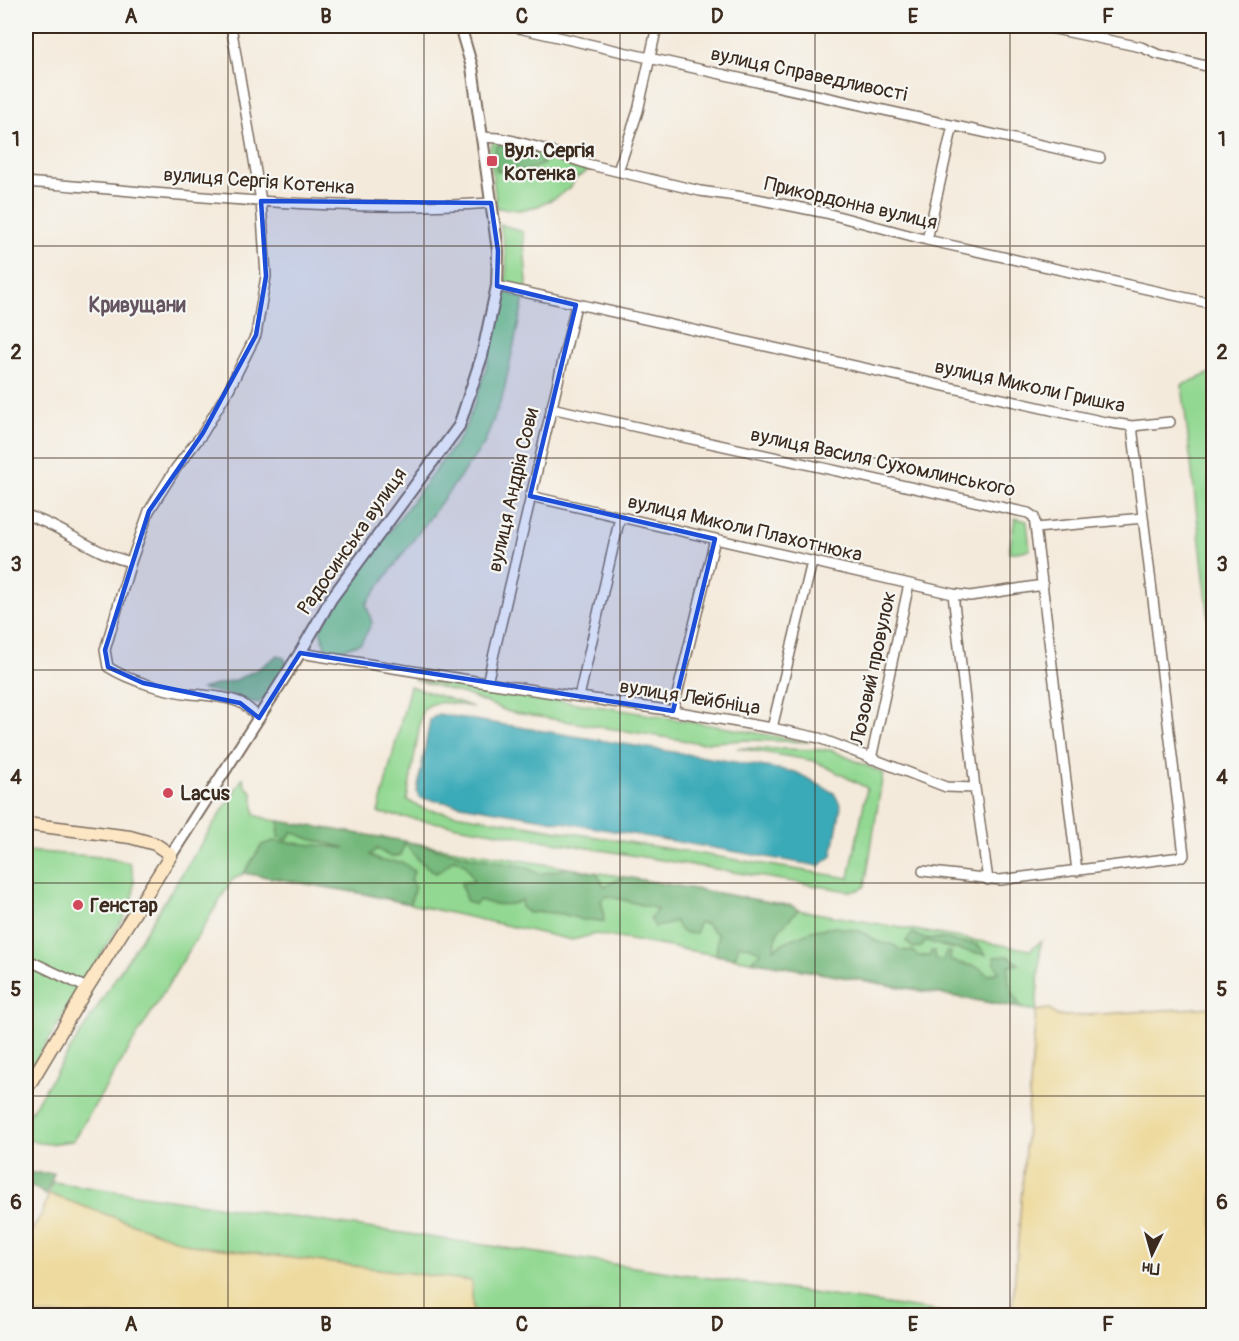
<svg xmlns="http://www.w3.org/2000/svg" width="1239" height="1341" font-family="Pangolin,sans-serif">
<rect width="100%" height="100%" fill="#f6f6f2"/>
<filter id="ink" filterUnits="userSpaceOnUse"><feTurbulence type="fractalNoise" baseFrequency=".0167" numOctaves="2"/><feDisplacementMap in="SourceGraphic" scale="12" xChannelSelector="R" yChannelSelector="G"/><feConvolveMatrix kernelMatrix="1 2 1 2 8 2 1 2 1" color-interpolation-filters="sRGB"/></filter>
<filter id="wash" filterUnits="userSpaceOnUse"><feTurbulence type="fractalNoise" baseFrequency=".008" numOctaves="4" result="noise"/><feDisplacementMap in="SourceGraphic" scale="24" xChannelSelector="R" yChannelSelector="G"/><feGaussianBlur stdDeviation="1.35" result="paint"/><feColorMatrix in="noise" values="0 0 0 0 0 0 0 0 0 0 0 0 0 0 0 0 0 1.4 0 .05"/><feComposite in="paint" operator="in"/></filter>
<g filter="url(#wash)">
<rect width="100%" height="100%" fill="#f4eadb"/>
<!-- green -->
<path fill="#92d892" stroke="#668158" stroke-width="1.5" d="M494,141H502L592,168L575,179L571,187L557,197L538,206L520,210L497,208L489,149Z
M500,224L523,232L527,283L526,289L505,284C509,263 504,244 500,224Z
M504,292L524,298L503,395L484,444L366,604L372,623L361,643L332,653L326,651L320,629L369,559L461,436C483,390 493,341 504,292Z
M1213,372V655L1182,385Z
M1015,518L1027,521L1030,550L1009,553Z
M413,679L610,708L810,742L745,740L700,743L509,712L470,696Z
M410,686L473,707C456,705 435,696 422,711L407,800L424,809L849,878L867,788L815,761L737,748L831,750L883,773L865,886C860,891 855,891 848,891L378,813Z
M243,778L245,786L252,792L255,815L271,820L625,877L792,906L798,910L1030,950L1041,941L1036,1011L596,934L572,940L365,894L244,873L232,880L73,1141C57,1143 39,1147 26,1138V1119Z
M26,851L102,857L130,863L134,879L133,903L26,1077Z
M53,1182L962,1315H473L471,1281L191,1245L49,1194Z"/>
<!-- forest -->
<path fill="#75b87c" stroke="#58714d" stroke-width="1.5" d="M503,145L534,153L544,164L526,171L512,169L497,172L494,156L496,146Z
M278,655L285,659L287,664L265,698L259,703L251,702L230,695L201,689L238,679L258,669Z
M279,821L405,841L472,857L526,867L539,874L569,868L597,873L604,886L625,877L792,906L798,910L778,931L774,949L785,942L814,930L836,927L860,931L878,942L894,945L900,950L912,951L918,956H930L931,951H935V959L943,960L946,952H951L950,961L978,967L988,975L999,972L995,964L994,957L1008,956L1019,964L1009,966C1006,985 1013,993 1022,1008L752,961L761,952L751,947L739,945L735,958L716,955L718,935L706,924L699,922L696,933C683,935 680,932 675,921L666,925L655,927L650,918L658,909L607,896L601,901L603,908L604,922L594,920H583L562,914L542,912L528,913L521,907L522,900C510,907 492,905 480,900L474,905L466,900L461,883L474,881L465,864L454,859L443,869L436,873C422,864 413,856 405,842L401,855L391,857L377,849L370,855L381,861L402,862L414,871L411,881L415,886L410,904L365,894L244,873L262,845L274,841L345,848L310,839L292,832L287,840L278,837Z
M913,933C924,942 934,937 947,939C950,939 953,941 956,942C973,945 974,938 986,955L945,947L926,941L921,947L913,948L906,941Z
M30,1173H54L46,1195L27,1183Z"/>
<!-- sand -->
<path fill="#eeda9e" stroke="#94825e" stroke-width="1.5" d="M1213,1007V1315H1012L1036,1011L1050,1009L1057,1016H1070Z
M49,1194L191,1245L471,1281L473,1315L309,1316L285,1309L265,1316L26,1315V1241L42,1213Z"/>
<!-- water -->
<path fill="#3baab8" stroke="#3b6a6b" stroke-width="1.5" d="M438,714L796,772L834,793L841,806L832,856L819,866L420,798L417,792L430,720Z"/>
</g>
<g filter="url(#ink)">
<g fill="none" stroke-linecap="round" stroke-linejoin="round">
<defs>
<path id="minor" d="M231,26L261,201L266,276L256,335L229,389L203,433L176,468L149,511L131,562L105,650L108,667C130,681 165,691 191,694C205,695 230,697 241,703C248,707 254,713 259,718
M510,26L649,58L1100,158
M1040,26L1141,47L1157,54L1214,68
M481,137L498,138L514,141L537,147L591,165L700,191L757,199L826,213L927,240L1214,304
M618,171L638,111L657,26
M26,182C179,194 337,214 491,203
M927,240L953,125
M497,286L1105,422L1132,426L1184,855L1183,857
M551,408L1028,513L1034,517L1077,871
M1132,426L1170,422
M530,496L953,594L975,788
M26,515C63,526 91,553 131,562
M1036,528L1143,518
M953,594L970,596L1043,585
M300,653L487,683L673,711L772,728L819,738L946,787L975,788L988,880
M487,683L576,305
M579,697L620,517
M673,711L715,539
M772,728L812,562
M871,759L909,584
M923,871L1000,880L1181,857L1184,855
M26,959L87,988"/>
<path id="tertiary" d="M171,855L300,653L331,599L459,426L482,356L497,286L498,251L472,67L460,26"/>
<path id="secondary" d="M26,824L130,837L155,844L171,855L87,988L26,1090"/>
</defs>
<!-- minor casing -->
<use href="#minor" stroke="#7c6d60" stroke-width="12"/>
<!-- tertiary casing -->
<use href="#tertiary" stroke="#7c6d60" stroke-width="14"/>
<!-- secondary casing -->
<use href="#secondary" stroke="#7c6d60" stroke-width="15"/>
<!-- minor -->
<use href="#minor" stroke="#fff" stroke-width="9"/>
<!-- tertiary -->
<use href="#tertiary" stroke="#fff" stroke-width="10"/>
<!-- secondary -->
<use href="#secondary" stroke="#fce6c4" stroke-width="12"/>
</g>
</g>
<!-- marked area -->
<path fill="#1d4ed8" fill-opacity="0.2" stroke="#1d4ed8" stroke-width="4.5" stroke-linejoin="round" d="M261,201L491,203L498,251L497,286L576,305L530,496L715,539L673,711L300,653L259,718L240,703L143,683L108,667L105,650L149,511L203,433L256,335L266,276Z"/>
<!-- grid -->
<path fill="none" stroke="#3b2a1e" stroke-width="1.5" stroke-opacity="0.55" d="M228,26V1316M424,26V1316M620,26V1316M815,26V1316M1010,26V1316M26,246H1214M26,458H1214M26,670H1214M26,883H1214M26,1096H1214"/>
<!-- markers -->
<g fill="#d1495b" stroke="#f6f6f2" stroke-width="2">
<rect x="486" y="155" width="12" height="12" rx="3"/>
<circle cx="168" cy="793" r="6"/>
<circle cx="78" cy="905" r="6"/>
</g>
<g text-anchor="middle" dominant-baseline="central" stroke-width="4.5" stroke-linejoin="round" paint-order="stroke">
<!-- street labels -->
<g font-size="20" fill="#3b2a1e" stroke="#f6f6f2">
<text transform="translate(809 74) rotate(12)">вулиця Справедливості</text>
<text transform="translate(259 181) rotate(4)">вулиця Сергія Котенка</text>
<text transform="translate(851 203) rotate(13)">Прикордонна вулиця</text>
<text transform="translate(1030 386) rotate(12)">вулиця Миколи Гришка</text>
<text transform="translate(883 462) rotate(12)">вулиця Василя Сухомлинського</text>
<text transform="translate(513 490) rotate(-77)">вулиця Андрія Сови</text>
<text transform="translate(745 528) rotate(13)">вулиця Миколи Плахотнюка</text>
<text transform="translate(352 541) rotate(-55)">Радосинська вулиця</text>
<text transform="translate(873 668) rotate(-78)">Лозовий провулок</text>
<text transform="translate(690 697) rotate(9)">вулиця Лейбніца</text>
</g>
<!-- poi labels -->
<g font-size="20" font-weight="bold" fill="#3b2a1e" stroke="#f6f6f2" text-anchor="start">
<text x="504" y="150">Вул. Сергія<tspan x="504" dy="23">Котенка</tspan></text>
<text x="180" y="793">Lacus</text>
<text x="90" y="905">Генстар</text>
</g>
<!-- neighbourhood labels -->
<g font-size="21" font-weight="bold" fill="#655561" stroke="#f6f6f2">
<text x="137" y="305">Кривущани</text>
</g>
</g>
<!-- margin -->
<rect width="1239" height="1341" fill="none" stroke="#f6f6f2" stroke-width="66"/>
<!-- north arrow -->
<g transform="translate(1152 1254) rotate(185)" stroke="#f6f6f2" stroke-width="4.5" paint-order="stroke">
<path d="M0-4.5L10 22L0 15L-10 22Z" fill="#3b2a1e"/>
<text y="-9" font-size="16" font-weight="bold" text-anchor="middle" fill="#3b2a1e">Пн</text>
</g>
<rect x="33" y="33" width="1173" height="1275" fill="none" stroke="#3b2a1e" stroke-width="2"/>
<g font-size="20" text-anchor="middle" font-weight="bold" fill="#3b2a1e">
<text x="131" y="23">A</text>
<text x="326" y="23">B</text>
<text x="522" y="23">C</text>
<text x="717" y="23">D</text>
<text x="913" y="23">E</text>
<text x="1108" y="23">F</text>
<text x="16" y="146">1</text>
<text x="1222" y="146">1</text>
<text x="16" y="359">2</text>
<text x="1222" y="359">2</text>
<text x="16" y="571">3</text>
<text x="1222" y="571">3</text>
<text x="16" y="784">4</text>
<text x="1222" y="784">4</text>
<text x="16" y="996">5</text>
<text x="1222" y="996">5</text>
<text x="16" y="1209">6</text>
<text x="1222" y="1209">6</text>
<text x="131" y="1331">A</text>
<text x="326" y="1331">B</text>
<text x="522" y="1331">C</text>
<text x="717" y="1331">D</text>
<text x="913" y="1331">E</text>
<text x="1108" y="1331">F</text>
</g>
</svg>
